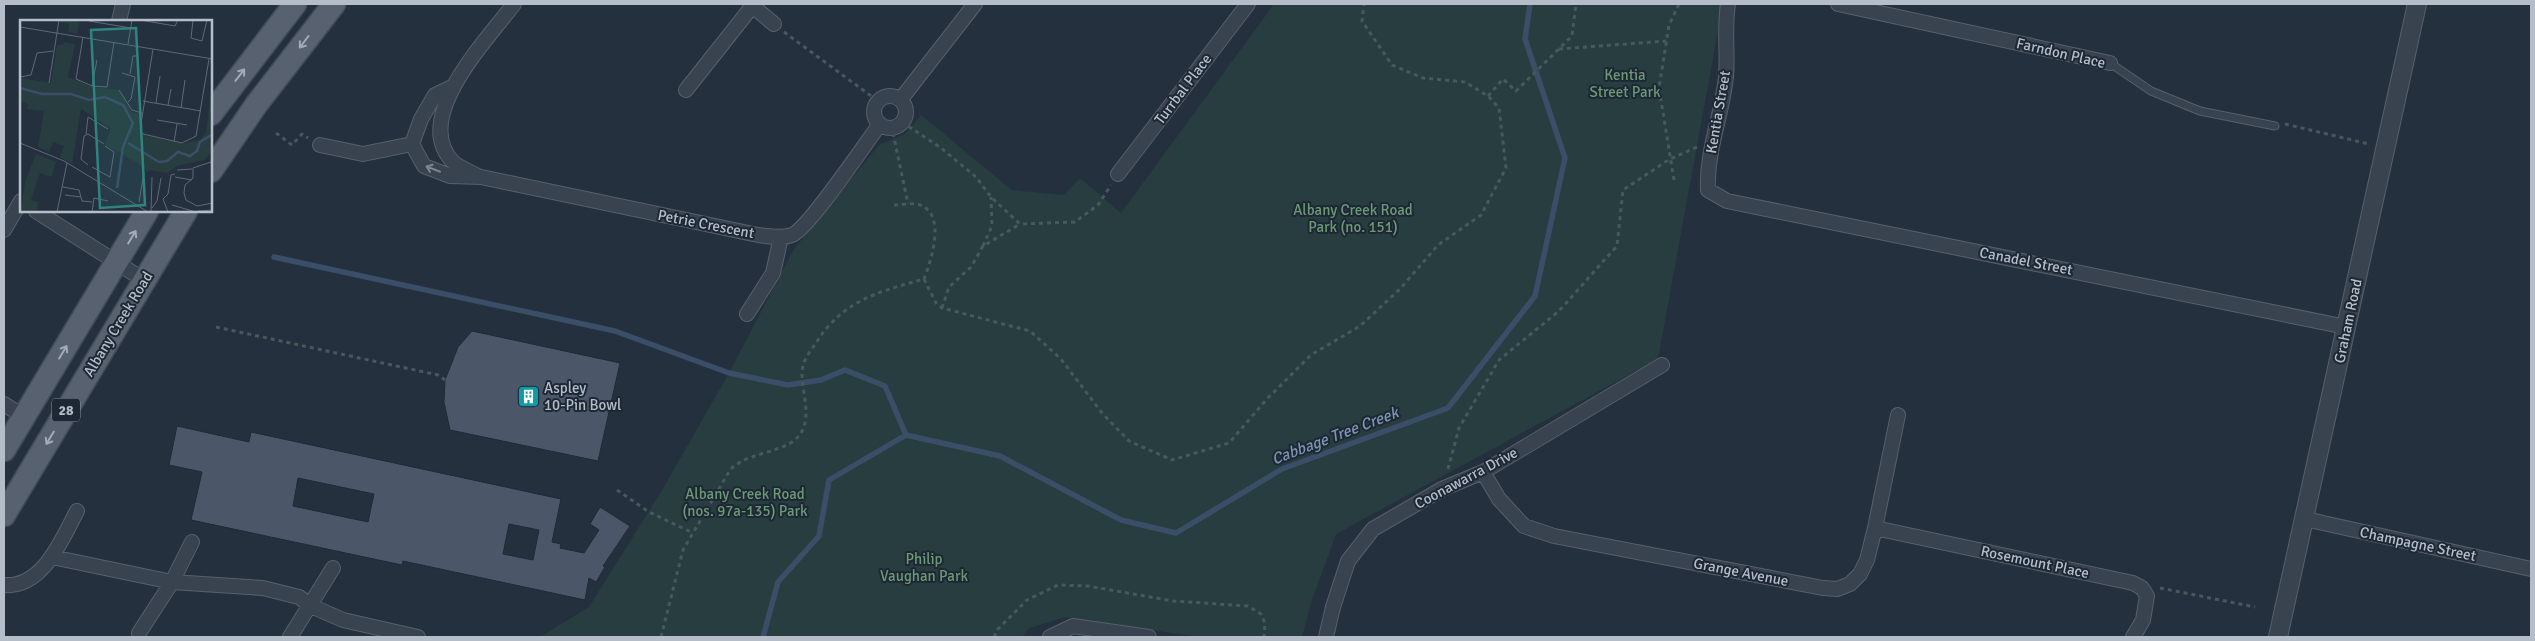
<svg xmlns="http://www.w3.org/2000/svg" width="2535" height="641" font-family="Signika,sans-serif">
<rect width="100%" height="100%" fill="#25303f"/>
<!-- green -->
<path fill="#273d40" d="M1274,4H1723L1658,359L1336,534L1311,603L1302,637H1199L1065,617L1029,628L1022,637H540L589,607L661,492L729,373L794,249L879,145L905,134L921,115L1012,190L1064,195L1080,178L1121,213Z"/>
<g fill="none" stroke-linecap="round" stroke-linejoin="round">
<!-- stream -->
<path stroke="#3a4e68" stroke-width="5.5" d="M274,257L615,331L729,373L788,385L821,380L845,370L885,386L906,435
M763,637L778,582L819,536L829,480L906,435L1000,456L1121,520L1176,533L1282,469L1448,408L1535,296L1565,158L1525,39L1530,4"/>
</g>
<!-- building -->
<path fill="#4b5768" stroke="#202936" fill-rule="evenodd" d="M472,331L620,363L598,461L450,430L444,402L445,380L458,347Z
M177,426L249,442L251,432L561,499L552,542L561,544L560,548L584,553L599,530L590,524L600,507L630,526L603,566L605,567L596,582L589,578L585,600L403,561L402,565L191,520L202,472L169,465ZM298,478L374,494L368,522L293,506ZM509,524L539,530L533,560L503,554Z"/>
<g fill="none" stroke-linecap="round" stroke-linejoin="round">
<defs>
<path id="service" d="M2110,63L2151,91L2200,111L2275,126"/>
<path id="minor" d="M750,4L774,24
M1728,4C1724,30 1728,52 1726,77C1722,115 1706,152 1708,190L1727,201L2346,327
M1838,4L2110,63
M119,21L123,4
M452,87L435,95L421,119L412,144L424,166L450,176L481,177L758,235C768,236 781,239 792,235C809,228 865,144 880,124
M686,90L754,4
M874 112a16 16 0 1 1 32 0a16 16 0 1 1-32 0Z
M901,99L975,4
M320,145L363,154L412,144
M1118,174L1248,4
M478,176C471,172 460,168 454,163C409,119 487,40 514,4
M36,211L144,280
M4,230L21,201
M747,314L773,273L781,237
M4,404L24,417
M1483,472L1499,499L1524,526L1554,536L1823,588L1837,589L1850,584L1860,574L1867,560L1875,528L1898,415
M2305,519L2531,569
M1875,528L2133,583L2142,588L2147,596L2143,620L2133,637
M52,557L172,582L263,588L299,597L311,606L343,620L418,637
M4,585C43,588 62,539 77,511
M139,633L172,582L192,542
M290,637L333,568
M1050,637L1073,626L1149,637
M1326,637L1333,607L1348,561L1373,529L1442,489L1483,472L1662,365"/>
<path id="tertiary" d="M2278,637L2417,4"/>
<path id="primary" d="M211,114L295,4
M211,171L256,105L334,4
M4,450L147,211
M4,515L186,211"/>
</defs>
<!-- service casing -->
<use href="#service" stroke="#57606c" stroke-width="9"/>
<!-- minor casing -->
<use href="#minor" stroke="#57606c" stroke-width="16"/>
<!-- tertiary casing -->
<use href="#tertiary" stroke="#57606c" stroke-width="20"/>
<!-- primary casing -->
<use href="#primary" stroke="#424b58" stroke-width="25"/>
<!-- path -->
<path stroke="#455a5d" stroke-width="3" stroke-dasharray="4 4" stroke-linecap="butt" d="M784,32L878,101
M1559,49L1666,41
M1488,96L1503,79L1516,91L1572,36L1576,4
M902,122L941,148L976,177L991,197L1020,224L1075,222L1098,205L1111,185
M2285,124L2369,144
M276,133L292,145L302,134L308,138
M893,133L908,204
M1674,180L1659,88L1669,25L1679,4
M894,205C901,205 910,203 917,204C948,211 931,261 924,279
M983,246L992,226L991,197
M924,279L937,305L942,308L1030,331L1061,359L1102,413L1129,441L1172,460L1229,443L1267,399L1311,355L1360,326L1400,289L1438,245L1481,215L1506,168L1499,108L1488,96L1465,82L1423,78L1392,65L1362,21L1364,4
M942,308L949,287L971,267L983,246L1020,224
M216,327L438,375L445,380
M1448,469L1459,428L1499,360L1559,311L1617,246L1623,190L1670,159L1697,147
M617,490L649,512L693,533
M2160,588L2255,607
M661,637L683,550L730,470C748,450 791,454 802,431C811,414 802,392 802,374C802,361 809,353 816,343C843,300 878,292 924,279
M994,637L998,629L1027,600L1058,585L1088,586L1173,601L1248,606L1261,614L1265,623L1264,637"/>
<!-- service -->
<use href="#service" stroke="#39424f" stroke-width="7"/>
<!-- minor -->
<use href="#minor" stroke="#39424f" stroke-width="14"/>
<!-- tertiary -->
<use href="#tertiary" stroke="#39424f" stroke-width="18"/>
<!-- primary -->
<use href="#primary" stroke="#57616f" stroke-width="22"/>
</g>
<!-- one-way arrows -->
<defs><path id="oneway-shaft" d="M-6 0H5M1.5-3L5.5 0L1.5 3" fill="none" stroke-width="1.6" stroke-linecap="round" stroke-linejoin="round" transform="scale(1.25)"/></defs>
<g stroke="#a2abb7">
<use href="#oneway-shaft" transform="translate(304 42) rotate(127)"/>
<use href="#oneway-shaft" transform="translate(240 75) rotate(-52)"/>
<use href="#oneway-shaft" transform="translate(132 237) rotate(-59)"/>
<use href="#oneway-shaft" transform="translate(63 352) rotate(-59)"/>
<use href="#oneway-shaft" transform="translate(50 438) rotate(121)"/>
</g>
<use stroke="#7d8692" href="#oneway-shaft" transform="translate(433 169) rotate(-159)"/>
<!-- icons -->
<defs>
<symbol id="building-square" viewBox="-11 -11 22 22"><rect x="-9" y="-9" width="18" height="18" rx="4" fill="#0f9aa8" stroke="#1e2734"/><path d="M-4-6H4V6H1V3H-1V6H-4ZM-2.5-4.3h1.7v1.8h-1.7ZM.8-4.3h1.7v1.8H.8ZM-2.5-1h1.7V.8h-1.7ZM.8-1h1.7V.8H.8Z" fill="#fff"/></symbol>
</defs>
<g fill-rule="evenodd">
<use href="#building-square" x="516" y="384" width="25" height="25"/>
</g>
<g text-anchor="middle" dominant-baseline="central" stroke-width="4" stroke-linejoin="round" paint-order="stroke">
<!-- shield labels -->
<rect fill="#1e2734" stroke="#88909c" stroke-width="1" x="52" y="398.5" width="28" height="23" rx="4"/>
<g font-size="14" font-weight="bold" fill="#b5bdc9">
<text x="66" y="410">28</text>
</g>
<!-- street labels -->
<g font-size="15" fill="#b5bdc9" stroke="#1e2734">
<text transform="translate(2061 53) rotate(13)">Farndon Place</text>
<text transform="translate(1183 89) rotate(-53)">Turrbal Place</text>
<text transform="translate(1718 112) rotate(-80)">Kentia Street</text>
<text transform="translate(706 224) rotate(11)">Petrie Crescent</text>
<text transform="translate(2026 261) rotate(11)">Canadel Street</text>
<text transform="translate(2348 321) rotate(-78)">Graham Road</text>
<text transform="translate(118 324) rotate(-59)">Albany Creek Road</text>
<text transform="translate(1466 478) rotate(-28)">Coonawarra Drive</text>
<text transform="translate(2418 544) rotate(12)">Champagne Street</text>
<text transform="translate(2035 562) rotate(12)">Rosemount Place</text>
<text transform="translate(1741 572) rotate(11)">Grange Avenue</text>
</g>
<!-- park labels -->
<g font-size="15" fill="#6c9a76" stroke="#1e2734">
<text x="1625" y="75">Kentia<tspan x="1625" dy="17">Street Park</tspan></text>
<text x="1353" y="210">Albany Creek Road<tspan x="1353" dy="17">Park (no. 151)</tspan></text>
<text x="745" y="494">Albany Creek Road<tspan x="745" dy="17">(nos. 97a-135) Park</tspan></text>
<text x="924" y="559">Philip<tspan x="924" dy="17">Vaughan Park</tspan></text>
</g>
<!-- poi labels -->
<g font-size="15" fill="#b5bdc9" stroke="#1e2734" text-anchor="start">
<text x="544" y="388">Aspley<tspan x="544" dy="17">10-Pin Bowl</tspan></text>
</g>
<!-- water labels -->
<g font-size="16" font-style="italic" fill="#7c94b1" stroke="#1e2734">
<text transform="translate(1335 436) rotate(-21)">Cabbage Tree Creek</text>
</g>
</g>
<!-- overview -->
<g transform="translate(20 20)">
<rect width="192" height="192" fill="#25303f"/>
<path d="M42,0H60L57,14L48,12L49,4L42,3ZM44,22L55,24L48,57L73,67L99,70L112,92L121,94L119,111L123,115L163,124L181,119L186,113L192,63V131L184,140L157,146L147,153L129,150L128,153L120,144L87,126L85,123L91,108L61,89L52,144L40,137L44,126L33,122L29,132L18,127L24,91L6,89L9,85L0,81V58L31,63L37,25H43ZM16,134L36,142L31,157L20,153L11,180L18,182L17,192H5L1,190L5,162Z" fill="#273d40"/>
<path fill="none" stroke="#3a4e68" stroke-width="2.5" d="M0,68L22,74H51L69,80L85,77L103,85L113,103L103,127L97,168M108,123L139,142L147,141L158,132L170,136L177,131L180,122L193,114"/>
<path fill="none" stroke="#5f6876" stroke-width="1" d="M120,0L155,6L158,0M173,0L171,18L182,21L187,0M69,1L111,8M0,7L193,39M63,17L56,59L72,66L87,67L94,22M108,24L112,0M133,29L120,110L123,114L162,123L176,116L189,39M102,53L115,57L111,79L108,82M110,54L113,36H118M0,57L11,55L17,33L33,31M29,63L39,0M72,66L77,40M99,70L112,90L122,93M123,81L181,91M136,83L140,56M148,85L151,69M161,88L165,60M137,100L167,105M66,114L68,97L88,109M154,122L157,104M0,123L44,141L128,192M68,145L61,139L64,116L68,114L84,124M72,147L90,157L94,132L85,126M157,150L172,149M155,157L172,160M193,158L191,142L173,148V158L165,165L164,173L166,180L177,186L193,183M43,167L59,170L62,181L72,182M45,175L61,177M119,182L124,152M152,185L176,192M132,188L137,181L141,158M178,191L193,190M37,192L47,143M72,192L74,178L88,181M131,192L132,157M148,192L143,179L148,174L151,155L155,154"/>
<path fill="#308480" fill-opacity="0.15" stroke="#308480" stroke-width="2.5" d="M116,8L125,185L80,188L71,10Z"/>
<rect width="192" height="192" fill="none" stroke="#b5bdc9" stroke-width="2.5"/>
</g>
<!-- border -->
<rect width="2535" height="641" fill="none" stroke="#b5bdc9" stroke-width="10"/>
</svg>
